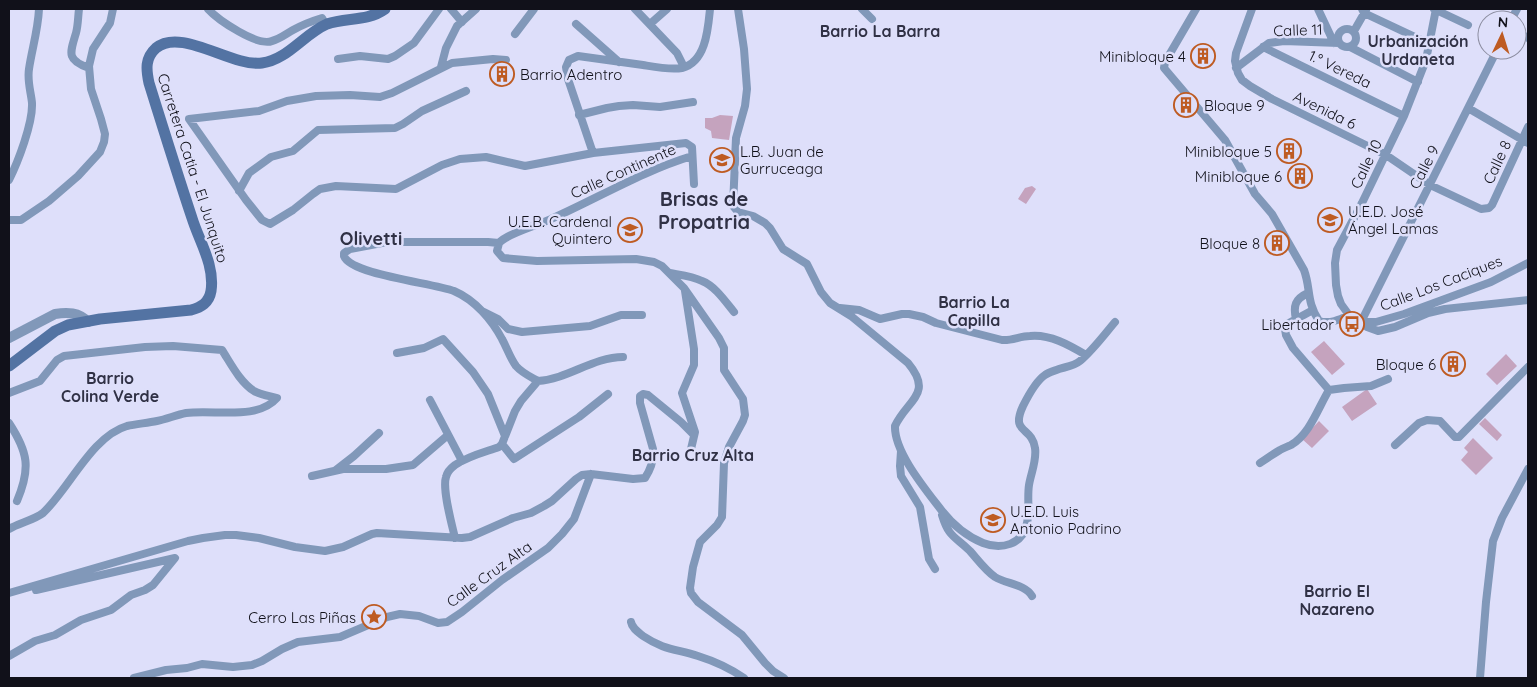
<svg xmlns="http://www.w3.org/2000/svg" width="1537" height="687" font-family="Quicksand,sans-serif">
<rect width="100%" height="100%" fill="#dedffa"/>
<!-- grass -->
<path fill="#c5a3be" d="M720,115L733,116L729,140L712,138L711,131L705,128V118H712Z
M1032,186L1036,189L1026,204L1018,199L1025,188Z
M1324,341L1345,364L1332,375L1311,352Z
M1506,354L1517,366L1497,385L1486,374Z
M1367,389L1377,404L1352,421L1342,407Z
M1485,418L1502,435L1497,441L1479,424Z
M1319,421L1329,431L1312,448L1302,439Z
M1473,438L1493,458L1476,475L1461,460L1468,452L1464,448Z"/>
<g fill="none" stroke-linecap="round" stroke-linejoin="round">
<!-- minor -->
<path stroke="#8198b9" stroke-width="8" d="M79,9C78,17 78,26 76,33C70,53 66,60 89,68
M208,9C218,20 258,47 272,41C280,39 286,34 293,30C302,25 312,21 322,18L326,25
M451,9L462,22
M635,9L677,53L684,67
M738,9L744,49L747,89L745,106L736,138L733,206L738,212L753,216L765,223L770,228L783,249L807,264L821,292L830,303L851,316L908,363C934,394 907,400 895,426C894,452 926,490 942,511C953,525 966,536 983,543C1001,550 1023,545 1027,523C1030,511 1027,498 1029,485C1031,473 1037,460 1035,448C1032,426 1010,434 1023,406C1028,396 1036,381 1045,375C1049,372 1054,371 1059,369C1065,367 1074,366 1080,361C1093,350 1104,335 1115,322
M862,9L872,19
M1196,9L1165,62L1164,68L1225,140L1255,194L1272,214L1304,270C1311,289 1306,301 1319,321C1330,324 1339,320 1349,315
M1252,9L1236,53L1235,61L1238,73L1242,80L1250,86L1272,99L1386,155L1430,185L1481,209L1489,208L1492,205L1528,127
M1318,9L1334,43
M1362,9L1364,13L1430,44
M1434,9L1468,25
M1436,9L1426,60L1404,116L1362,203L1337,250L1335,263L1336,285L1338,296L1341,304L1349,315L1361,322L1367,327L1378,331L1395,327L1428,313L1445,309L1528,300
M1511,20L1517,9
M576,24L619,62
M650,24L667,9
M1338 38a9 9 0 1 1 18 0a9 9 0 1 1-18 0Z
M1354,31L1366,10
M1517,32L1528,38
M515,34L534,9
M1263,47L1404,116
M1350,47L1418,82
M338,59L360,56L388,59L395,56L414,43L439,9
M506,60L493,59L452,63L392,93L380,97L350,95L316,96L287,101L259,111L189,119L246,200L262,220L270,224L293,210L313,194L320,189L336,186L396,189L442,165L460,159L486,157L525,166L593,153L686,143L692,147L694,184
M441,67L446,48L457,26L476,9
M1236,68L1269,43L1284,41L1339,43
M1468,108L1528,143
M579,115L607,108L619,106L633,105L660,107L693,102
M593,153L568,79L566,67L569,60L578,56C600,59 622,62 643,65C655,67 670,70 682,68C706,62 708,29 710,9
M692,156C643,171 598,198 551,219C539,225 506,234 499,243L497,251L503,258L537,261L636,259L654,262L662,266L684,288L719,338L724,348V370L743,399L745,415L743,421L729,447L724,463L722,517L717,525L700,542L693,567L690,588L691,593L698,602L742,635L765,663L773,671L784,678
M9,180C18,162 33,123 32,103C31,92 27,81 29,69C32,49 38,30 39,9
M239,191L249,173L271,157L293,151L318,130L395,128L403,124L422,111L466,91
M9,220H21L49,201L78,176L100,152L104,142L105,134L101,119L91,89L89,66L93,49L110,23L113,9
M499,243L488,242H387L350,249L344,253V256C351,275 434,283 454,291C475,300 492,320 502,339C507,348 510,358 516,366C522,373 531,377 538,381
M670,273C681,275 692,276 702,281C715,286 725,301 734,312
M685,291L694,349V365L682,393L695,432L691,449
M840,308L859,310L880,319L902,314H909L923,317L936,323L1002,340C1012,341 1020,336 1030,336C1050,334 1069,345 1086,355
M1313,310L1289,323L1285,329L1286,335L1293,348L1329,390
M484,312L498,319L508,329L522,332L590,326L621,315H642
M1296,319C1293,306 1295,299 1308,293
M1361,322L1497,50
M1361,322H1376L1404,314L1491,282L1528,263
M397,353L424,348L443,339L473,372L488,394L505,436
M538,381C568,379 593,357 623,357
M1329,390L1344,388L1371,386L1388,379
M9,393L40,381L57,360L64,356L145,347L173,346L222,350C231,364 240,382 254,391C261,395 270,396 277,398C257,421 214,409 186,413C176,415 167,419 157,421C147,423 136,424 127,426C92,436 69,489 43,513C34,520 19,523 9,529
M430,400L462,461
M9,423C28,452 31,468 17,501
M502,444L514,459L579,417L608,394
M1395,445L1419,423L1427,420L1440,421L1455,437H1459L1528,367
M901,451L900,466L901,476L920,507L929,559L935,569
M1260,463C1266,459 1273,454 1280,450C1283,448 1287,447 1291,445C1310,434 1318,408 1329,390
M336,470L354,456L379,433
M312,476L343,469H386L413,465L448,435
M942,515C949,538 955,536 970,551C978,560 985,570 995,577C1006,584 1025,584 1032,596
M455,538C452,525 442,489 446,477C447,472 451,468 455,465C468,456 485,452 499,447L502,444L515,411L521,401L538,381
M9,593L188,541L203,538L225,535H236L259,538L295,547L325,551L343,547L372,534L377,533L462,538L470,537L513,518L531,513L544,506L552,501L576,479L582,475L591,474L633,479L645,478C651,469 654,460 653,449L640,403V396L643,394L648,395L681,422L694,435
M631,622C632,628 638,632 643,636C664,650 676,649 698,656C714,661 731,669 744,678
M9,656L35,641L55,635L81,620L111,610L131,595L145,590L153,585L175,558L36,590
M134,678L166,670L187,668L202,664L233,667L252,665L262,661L282,649L298,642L340,637L387,617L400,614L419,616L438,623L447,622L462,612L502,580L548,548L562,534L574,519L591,474
M1480,678L1486,602L1493,541L1502,518L1528,469"/>
<!-- tertiary -->
<path stroke="#8198b9" stroke-width="10" d="M9,338L55,314C67,312 79,312 88,322"/>
<!-- secondary -->
<path stroke="#5373a3" stroke-width="11" d="M9,366L55,331L68,325L100,319L191,310C201,307 209,303 211,291C215,265 199,241 192,218C177,173 163,128 149,83C146,69 145,58 156,48C181,27 231,67 262,63C287,60 304,34 327,24C346,17 367,22 385,9"/>
</g>
<!-- icons -->
<defs>
<symbol id="building-ring" viewBox="-11 -11 22 22"><circle r="9.5" fill="#dedffa" stroke="#be5b22" stroke-width="1.5"/><path d="M-4-6H4V6H1V3H-1V6H-4ZM-2.5-4.3h1.7v1.8h-1.7ZM.8-4.3h1.7v1.8H.8ZM-2.5-1h1.7V.8h-1.7ZM.8-1h1.7V.8H.8Z" fill="#be5b22"/></symbol>
<symbol id="school-ring" viewBox="-11 -11 22 22"><circle r="9.5" fill="#dedffa" stroke="#be5b22" stroke-width="1.5"/><path d="M0-5L7-2L0 1L-7-2ZM-4 1L0 2.5L4 1V4Q0 6-4 4Z" fill="#be5b22"/></symbol>
<symbol id="bus-ring" viewBox="-11 -11 22 22"><circle r="9.5" fill="#dedffa" stroke="#be5b22" stroke-width="1.5"/><path d="M-5-6H5V4H4V6H2V4H-2V6H-4V4H-5ZM-3.5-4V0h7V-4ZM-3.5 1.2v1.5H-2V1.2ZM2 1.2v1.5H3.5V1.2Z" fill="#be5b22"/></symbol>
<symbol id="sight-ring" viewBox="-11 -11 22 22"><circle r="9.5" fill="#dedffa" stroke="#be5b22" stroke-width="1.5"/><path d="M0-6L1.8-2.2L6-1.7L2.9 1.2L3.7 5.4L0 3.3L-3.7 5.4L-2.9 1.2L-6-1.7L-1.8-2.2Z" fill="#be5b22"/></symbol>
</defs>
<g fill-rule="evenodd">
<use href="#building-ring" x="1189" y="42" width="28" height="28"/>
<use href="#building-ring" x="488" y="60" width="28" height="28"/>
<use href="#building-ring" x="1172" y="91" width="28" height="28"/>
<use href="#building-ring" x="1275" y="137" width="28" height="28"/>
<use href="#school-ring" x="708" y="146" width="28" height="28"/>
<use href="#building-ring" x="1286" y="162" width="28" height="28"/>
<use href="#school-ring" x="1316" y="206" width="28" height="28"/>
<use href="#school-ring" x="616" y="216" width="28" height="28"/>
<use href="#building-ring" x="1263" y="229" width="28" height="28"/>
<use href="#bus-ring" x="1338" y="310" width="28" height="28"/>
<use href="#building-ring" x="1439" y="350" width="28" height="28"/>
<use href="#school-ring" x="979" y="506" width="28" height="28"/>
<use href="#sight-ring" x="360" y="603" width="28" height="28"/>
</g>
<g text-anchor="middle" dominant-baseline="central" stroke-width="5" stroke-linejoin="round" paint-order="stroke">
<!-- street labels -->
<g font-size="15" fill="#11111a" stroke="#dedffa">
<text transform="translate(1298 30) rotate(-2)">Calle 11</text>
<text transform="translate(1340 69) rotate(26)">1.° Vereda</text>
<text transform="translate(1325 110) rotate(26)">Avenida 6</text>
<text transform="translate(1497 162) rotate(-65)">Calle 8</text>
<text transform="translate(1366 164) rotate(-64)">Calle 10</text>
<text transform="translate(1424 167) rotate(-63)">Calle 9</text>
<text transform="translate(193 168) rotate(72)">Carretera Catia - El Junquito</text>
<text transform="translate(623 171) rotate(-24)">Calle Continente</text>
<text transform="translate(1441 283) rotate(-21)">Calle Los Caciques</text>
<text transform="translate(489 574) rotate(-36)">Calle Cruz Alta</text>
</g>
<!-- poi labels -->
<g font-size="15" fill="#11111a" stroke="#dedffa" text-anchor="end">
<text x="1186" y="56">Minibloque 4</text>
<text x="520" y="74" text-anchor="start">Barrio Adentro</text>
<text x="1204" y="105" text-anchor="start">Bloque 9</text>
<text x="740" y="151" text-anchor="start">L.B. Juan de<tspan x="740" dy="17">Gurruceaga</tspan></text>
<text x="1272" y="151">Minibloque 5</text>
<text x="1282" y="176">Minibloque 6</text>
<text x="1348" y="211" text-anchor="start">U.E.D. José<tspan x="1348" dy="17">Ángel Lamas</tspan></text>
<text x="612" y="221">U.E.B. Cardenal<tspan x="612" dy="17">Quintero</tspan></text>
<text x="1260" y="243">Bloque 8</text>
<text x="1334" y="324">Libertador</text>
<text x="1436" y="364">Bloque 6</text>
<text x="1010" y="511" text-anchor="start">U.E.D. Luis<tspan x="1010" dy="17">Antonio Padrino</tspan></text>
<text x="356" y="617">Cerro Las Piñas</text>
</g>
<!-- neighbourhood labels -->
<g font-size="16" font-weight="bold" fill="#303145" stroke="#dedffa">
<text x="880" y="31">Barrio La Barra</text>
<text x="1418" y="41">Urbanización<tspan x="1418" dy="18">Urdaneta</tspan></text>
<text x="974" y="302">Barrio La<tspan x="974" dy="18">Capilla</tspan></text>
<text x="110" y="378">Barrio<tspan x="110" dy="18">Colina Verde</tspan></text>
<text x="693" y="455">Barrio Cruz Alta</text>
<text x="1337" y="591">Barrio El<tspan x="1337" dy="18">Nazareno</tspan></text>
</g>
<!-- quarter labels -->
<g font-size="18" font-weight="bold" fill="#303145" stroke="#dedffa">
<text x="371" y="238">Olivetti</text>
</g>
<!-- district labels -->
<g font-size="20" font-weight="bold" fill="#303145" stroke="#dedffa">
<text x="704" y="198">Brisas de<tspan x="704" dy="23">Propatria</tspan></text>
</g>
</g>
<!-- border -->
<rect width="1537" height="687" fill="none" stroke="#11111a" stroke-width="20"/>
<!-- north arrow -->
<g transform="translate(1502 35) rotate(4)"><circle r="24" fill="#dedffa" stroke="#8c8da0"/>
<path d="M0-4L9 19L0 12L-9 19Z" fill="#be5b22"/>
<text y="-8" font-size="14" font-weight="bold" text-anchor="middle" fill="#11111a">N</text>
</g>
</svg>
